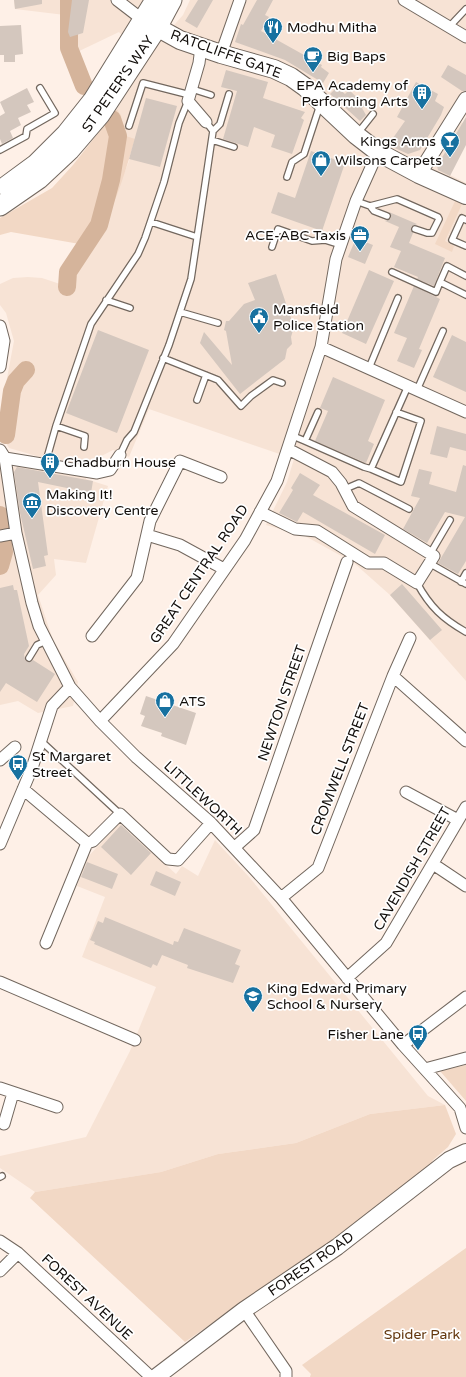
<svg xmlns="http://www.w3.org/2000/svg" width="466" height="1377" font-family="'Varela Round',sans-serif">
<rect width="100%" height="100%" fill="#fef0e7"/>
<!-- built -->
<path fill="#f7e3d5" d="M14,0H144L123,37L119,32L73,54L65,34V15L15,9Z
M190,0H466V115L461,122L466,125L450,175L466,183V681L390,595L354,563L305,536L266,525L287,482L294,459L149,409L129,457L113,450L86,464L40,457L9,448L2,436L0,415L14,341L6,313L0,305V284L13,278L28,277L42,278L72,288L75,270L102,230L129,161L135,140L126,137L121,115L117,109L152,50L183,15Z
M23,465L86,477V479L108,486L86,563L54,559L56,575L38,595L53,640L78,682L73,706L38,713L18,701L0,705V470Z
M119,823L176,874L182,866L198,876L215,840L250,878L428,1096L445,1105L370,1114L296,1143L218,1154L161,1172L35,1192L0,1168V1156L86,1137L130,1051L156,987L82,957L105,897L77,886L86,859Z"/>
<!-- green -->
<path fill="#f2d8c5" d="M117,109L121,115L126,136L135,139C124,176 113,215 91,246L11,232L0,235V218L52,188L73,165Z
M456,199L463,202L445,241L454,246L452,252L435,244Z
M466,1065V1101L440,1071Z
M445,1105L456,1134L448,1147L433,1160L430,1166L332,1240L185,1342L30,1198L35,1192L161,1172L218,1154L296,1143L370,1114Z
M466,1248V1377H310L311,1374L302,1365Z"/>
<g fill="none" stroke-linecap="round" stroke-linejoin="round">
<!-- river -->
<path stroke="#d5b49b" stroke-width="18" d="M69,0V48L84,86
M67,287L68,272L99,225L111,180L118,136L112,119
M6,435L12,391L16,381L26,370
M0,515L2,527
M0,566L4,552L3,544"/>
</g>
<!-- building -->
<path fill="#d4c7be" d="M14,0H42V4L15,9Z
M72,0H89L83,33L70,37L68,32Z
M198,0H213L197,28L185,21Z
M257,0H273L265,15L269,17L261,31L322,65L321,67L329,73L323,83L285,60L235,42L241,24L243,25Z
M21,25L23,54L15,55V62H4V55H0V26Z
M448,65L466,75V91H462L441,77Z
M226,70L268,82L263,98L305,112L301,118L304,120L292,154L271,147L275,135L254,127L248,147L223,139L237,91L221,87Z
M416,82L438,94L435,101L444,107L441,115L420,150L408,154L388,145L405,121L397,117Z
M337,87L345,94L349,90L365,105L362,108L366,115L360,121L330,94Z
M27,88L34,102L27,105L31,112L18,118L21,125L10,131L13,138L2,144L0,139V116L5,113L0,102Z
M146,98L177,106L160,167L129,159Z
M466,117V145L450,176L438,170L437,166Z
M311,151L345,163L322,231L271,213L278,192L295,198Z
M389,212L417,224L411,227L413,233L409,243L445,258L434,286L417,279L418,277L394,267L401,251L390,247L399,227L385,221L391,218Z
M363,241L373,245L365,264L348,257L354,243L361,246Z
M369,270L394,281L366,344L342,333Z
M276,274L294,327L291,337L292,344L287,349L285,359L240,394L200,343L204,332L232,365L226,331L224,330L226,321H229L244,304L255,300L248,283Z
M414,286L440,299L419,349L422,350L414,368L397,361L407,338L394,333Z
M98,330L149,350L117,433L66,413Z
M452,335L466,342V392L433,377Z
M333,377L385,400L368,441L374,444L366,463L315,441L328,411L320,408Z
M437,426L466,434V451L450,447L447,458L430,454Z
M463,465L466,466V561L458,574L438,563L465,517L445,512L427,543L403,529L420,498L411,496L419,469L432,472L429,484L456,492Z
M17,467L93,481L91,493L38,482L48,555L44,556L46,566L33,569L20,513L14,472Z
M300,473L320,485L313,495L385,535L375,554L303,512L297,522L279,513L293,490L291,488Z
M402,584L442,630L430,640L390,595Z
M13,585L14,590H17L29,646L24,654L25,660L28,662L33,660L55,674L37,702L6,683L0,692V588Z
M146,696L196,713L186,745L161,736L162,733L141,726L145,716L140,714Z
M121,825L151,853L131,875L101,847Z
M87,862L118,874L112,889L81,877Z
M156,871L181,882L175,896L150,885Z
M105,917L173,945L174,941L178,942L184,928L241,950L235,964L240,966L233,983L187,968L188,965L162,955L157,966L153,964L151,968L94,944L95,942L90,940L98,921L103,923Z"/>
<g fill="none" stroke-linecap="round" stroke-linejoin="round">
<defs>
<path id="service" d="M449,27L466,9
M192,89L211,95
M129,126L143,83L190,95
M213,131L220,124L229,94
M358,133L373,114
M212,140L234,147
M0,150L26,136L27,129L55,113L40,88
M287,177L292,162L304,154L320,105
M356,201L370,206L397,199L438,217L439,219L432,233H427L415,229
M370,206L374,211L387,216
M466,220L462,218L452,240L466,246
M151,222L197,237
M272,247L278,229L312,241L325,240L341,245
M392,272L436,292L440,282L466,295
M440,282L447,266L466,276
M106,300L130,308
M180,312L218,323
M163,358L218,380L241,406L251,396L273,380L282,383
M369,368L398,298
M417,390L443,331
M197,400L206,375
M396,412L421,421L401,482L371,469L408,386
M56,426L85,436L84,447
M293,436L305,441L318,412
M305,441L364,467L371,469
M120,455L127,440L134,432L169,345L191,279L213,131L206,122
M45,465L56,426L91,324L138,254L145,238L164,182L179,123L188,101
M345,489L359,483L409,509
M430,554L450,520
M429,563L466,584
M461,582L466,573
M417,583C430,607 443,619 466,632
M29,658L37,645L46,641
M41,741L120,814
M0,1177L2,1176"/>
<path id="minor" d="M117,0L143,20
M404,0L466,37
M201,47L199,63L188,101L206,122
M221,54L240,0
M0,326L4,341L0,367
M321,347L466,412
M0,450L5,458L16,533L32,603L39,626L70,687L100,721L136,757L211,823L281,898L403,1045L460,1108L466,1128
M5,458L97,473L110,470L120,455
M260,512L295,529L317,531L368,563H384L417,583L434,556L353,506L341,483L332,472L288,449
M147,535L180,545L224,569
M0,536L16,533
M92,636L137,578L150,521L180,461L221,477
M393,676L466,741
M100,721L173,644L245,540L277,481L321,347L336,259L356,201L378,152
M0,760L15,747
M23,789L87,843
M406,792L458,820
M87,843L93,841L120,814L168,859L178,860L211,823
M0,844L32,768L52,706L70,687
M235,847L254,830L347,562
M433,864L466,886
M281,898L318,868L393,676L410,638
M46,943L87,843
M347,978L386,943L466,807
M0,982L135,1040
M403,1045L466,997
M425,1069L466,1058
M0,1088L57,1107
M4,1124L13,1093
M0,1241L18,1253L151,1377
M0,1271L18,1253
M244,1310L286,1371V1377"/>
<path id="tertiary" d="M419,174L466,99"/>
<path id="secondary" d="M156,1377L244,1310L337,1247L449,1160L466,1152"/>
<path id="primary" d="M144,20L180,40L221,54L274,69L291,77L305,87L356,135L378,152L419,174L466,195"/>
<path id="trunk" d="M6,186L36,164L66,134L93,100L155,0
M0,206L39,179L70,150L100,115L157,28L172,0"/>
</defs>
<!-- service casing -->
<use href="#service" stroke="#72675e" stroke-width="8"/>
<!-- minor casing -->
<use href="#minor" stroke="#72675e" stroke-width="13"/>
<!-- tertiary casing -->
<use href="#tertiary" stroke="#72675e" stroke-width="16"/>
<!-- secondary casing -->
<use href="#secondary" stroke="#72675e" stroke-width="18"/>
<!-- primary casing -->
<use href="#primary" stroke="#72675e" stroke-width="20"/>
<!-- trunk casing -->
<use href="#trunk" stroke="#72675e" stroke-width="21"/>
<!-- service -->
<use href="#service" stroke="#fff" stroke-width="5.5"/>
<!-- minor -->
<use href="#minor" stroke="#fff" stroke-width="11"/>
<!-- tertiary -->
<use href="#tertiary" stroke="#fff" stroke-width="14"/>
<!-- secondary -->
<use href="#secondary" stroke="#fff" stroke-width="16"/>
<!-- primary -->
<use href="#primary" stroke="#fff" stroke-width="18"/>
<!-- trunk -->
<use href="#trunk" stroke="#fff" stroke-width="19"/>
</g>
<!-- icons -->
<defs>
<symbol id="restaurant-pin" viewBox="-11 -11 22 30"><path d="M0 17L-7.5 6A9.5 9.5 0 1 1 7.5 6Z" fill="#1771a0" stroke="#fff"/><path d="M-5-6h1v4h1v-4h1v4h1v-4h1v5L-1.5 .5V6h-2V.5L-5-1ZM5-6V6H3V1.5H1.5Q1.5-4 5-6Z" fill="#fff"/></symbol>
<symbol id="cafe-pin" viewBox="-11 -11 22 30"><path d="M0 17L-7.5 6A9.5 9.5 0 1 1 7.5 6Z" fill="#1771a0" stroke="#fff"/><path d="M-5.5-4.5H6V0H3Q3 3.5 0 3.5H-2.5Q-5.5 3.5-5.5 0ZM3-3.2v2h1.7v-2ZM-6 4.5H4V6H-6Z" fill="#fff"/></symbol>
<symbol id="building-pin" viewBox="-11 -11 22 30"><path d="M0 17L-7.5 6A9.5 9.5 0 1 1 7.5 6Z" fill="#1771a0" stroke="#fff"/><path d="M-4-6H4V6H1V3H-1V6H-4ZM-2.5-4.3h1.7v1.8h-1.7ZM.8-4.3h1.7v1.8H.8ZM-2.5-1h1.7V.8h-1.7ZM.8-1h1.7V.8H.8Z" fill="#fff"/></symbol>
<symbol id="bar-pin" viewBox="-11 -11 22 30"><path d="M0 17L-7.5 6A9.5 9.5 0 1 1 7.5 6Z" fill="#1771a0" stroke="#fff"/><path d="M-6-5H6L.8 .8V4.5H3.5V6h-7V4.5H-.8V.8Z" fill="#fff"/></symbol>
<symbol id="shop-pin" viewBox="-11 -11 22 30"><path d="M0 17L-7.5 6A9.5 9.5 0 1 1 7.5 6Z" fill="#1771a0" stroke="#fff"/><path d="M-5-2.5h2.3a2.7 3.5 0 0 1 5.4 0H5L5.5 6h-11ZM-1.5-2.5h3a1.5 2.3 0 0 0-3 0Z" fill="#fff"/></symbol>
<symbol id="office-pin" viewBox="-11 -11 22 30"><path d="M0 17L-7.5 6A9.5 9.5 0 1 1 7.5 6Z" fill="#1771a0" stroke="#fff"/><path d="M-6-3h4V-5.5h4V-3h4V5H-6ZM-1-4.5V-3h2v-1.5ZM-6 0V1H6V0Z" fill="#fff"/></symbol>
<symbol id="civic-pin" viewBox="-11 -11 22 30"><path d="M0 17L-7.5 6A9.5 9.5 0 1 1 7.5 6Z" fill="#1771a0" stroke="#fff"/><path d="M-.6-6.5H3V-4.5H.6V-3L4-1V1h2V6H-6V1h2V-1L-.6-3ZM-1.2 2.5V6h2.4V2.5Z" fill="#fff"/></symbol>
<symbol id="museum-pin" viewBox="-11 -11 22 30"><path d="M0 17L-7.5 6A9.5 9.5 0 1 1 7.5 6Z" fill="#1771a0" stroke="#fff"/><path d="M0-6L6-3V-2H-6V-3ZM-5-1h2V3h-2ZM-1-1h2V3h-2ZM3-1h2V3H3ZM-6 4H6V6H-6Z" fill="#fff"/></symbol>
<symbol id="bus-pin" viewBox="-11 -11 22 30"><path d="M0 17L-7.5 6A9.5 9.5 0 1 1 7.5 6Z" fill="#1771a0" stroke="#fff"/><path d="M-5-6H5V4H4V6H2V4H-2V6H-4V4H-5ZM-3.5-4V0h7V-4ZM-3.5 1.2v1.5H-2V1.2ZM2 1.2v1.5H3.5V1.2Z" fill="#fff"/></symbol>
<symbol id="school-pin" viewBox="-11 -11 22 30"><path d="M0 17L-7.5 6A9.5 9.5 0 1 1 7.5 6Z" fill="#1771a0" stroke="#fff"/><path d="M0-5L7-2L0 1L-7-2ZM-4 1L0 2.5L4 1V4Q0 6-4 4Z" fill="#fff"/></symbol>
</defs>
<g fill-rule="evenodd">
<use href="#restaurant-pin" x="262" y="16" width="22" height="30"/>
<use href="#cafe-pin" x="302" y="45" width="22" height="30"/>
<use href="#building-pin" x="411" y="82" width="22" height="30"/>
<use href="#bar-pin" x="439" y="130" width="22" height="30"/>
<use href="#shop-pin" x="310" y="149" width="22" height="30"/>
<use href="#office-pin" x="349" y="224" width="22" height="30"/>
<use href="#civic-pin" x="248" y="306" width="22" height="30"/>
<use href="#building-pin" x="39" y="451" width="22" height="30"/>
<use href="#museum-pin" x="21" y="491" width="22" height="30"/>
<use href="#shop-pin" x="154" y="690" width="22" height="30"/>
<use href="#bus-pin" x="7" y="753" width="22" height="30"/>
<use href="#school-pin" x="242" y="985" width="22" height="30"/>
<use href="#bus-pin" x="407" y="1023" width="22" height="30"/>
</g>
<g text-anchor="middle" dominant-baseline="central" stroke-width="3.5" stroke-linejoin="round" paint-order="stroke">
<!-- poi labels -->
<g font-size="14" fill="#110d0a" stroke="#fff" text-anchor="start">
<text x="287" y="27">Modhu Mitha</text>
<text x="327" y="56">Big Baps</text>
<text x="408" y="85" text-anchor="end">EPA Academy of<tspan x="408" dy="16">Performing Arts</tspan></text>
<text x="436" y="141" text-anchor="end">Kings Arms</text>
<text x="335" y="160">Wilsons Carpets</text>
<text x="346" y="235" text-anchor="end">ACE-ABC Taxis</text>
<text x="273" y="309">Mansfield<tspan x="273" dy="16">Police Station</tspan></text>
<text x="64" y="462">Chadburn House</text>
<text x="46" y="494">Making It!<tspan x="46" dy="16">Discovery Centre</tspan></text>
<text x="179" y="701">ATS</text>
<text x="32" y="756">St Margaret<tspan x="32" dy="16">Street</tspan></text>
<text x="267" y="988">King Edward Primary<tspan x="267" dy="16">School &amp; Nursery</tspan></text>
<text x="404" y="1034" text-anchor="end">Fisher Lane</text>
</g>
<!-- street labels -->
<g font-size="14" fill="#110d0a" stroke="#fff">
<text transform="translate(226 54) rotate(20)">RATCLIFFE GATE</text>
<text transform="translate(118 84) rotate(-55)">ST PETER'S WAY</text>
<text transform="translate(199 574) rotate(-56)">GREAT CENTRAL ROAD</text>
<text transform="translate(282 703) rotate(-71)">NEWTON STREET</text>
<text transform="translate(340 769) rotate(-69)">CROMWELL STREET</text>
<text transform="translate(203 798) rotate(43)">LITTLEWORTH</text>
<text transform="translate(412 869) rotate(-60)">CAVENDISH STREET</text>
<text transform="translate(311 1264) rotate(-35)">FOREST ROAD</text>
<text transform="translate(87 1297) rotate(43)">FOREST AVENUE</text>
</g>
<!-- park labels -->
<g font-size="14" fill="#63370e" stroke="#fff">
<text x="422" y="1334">Spider Park</text>
</g>
</g>
</svg>
